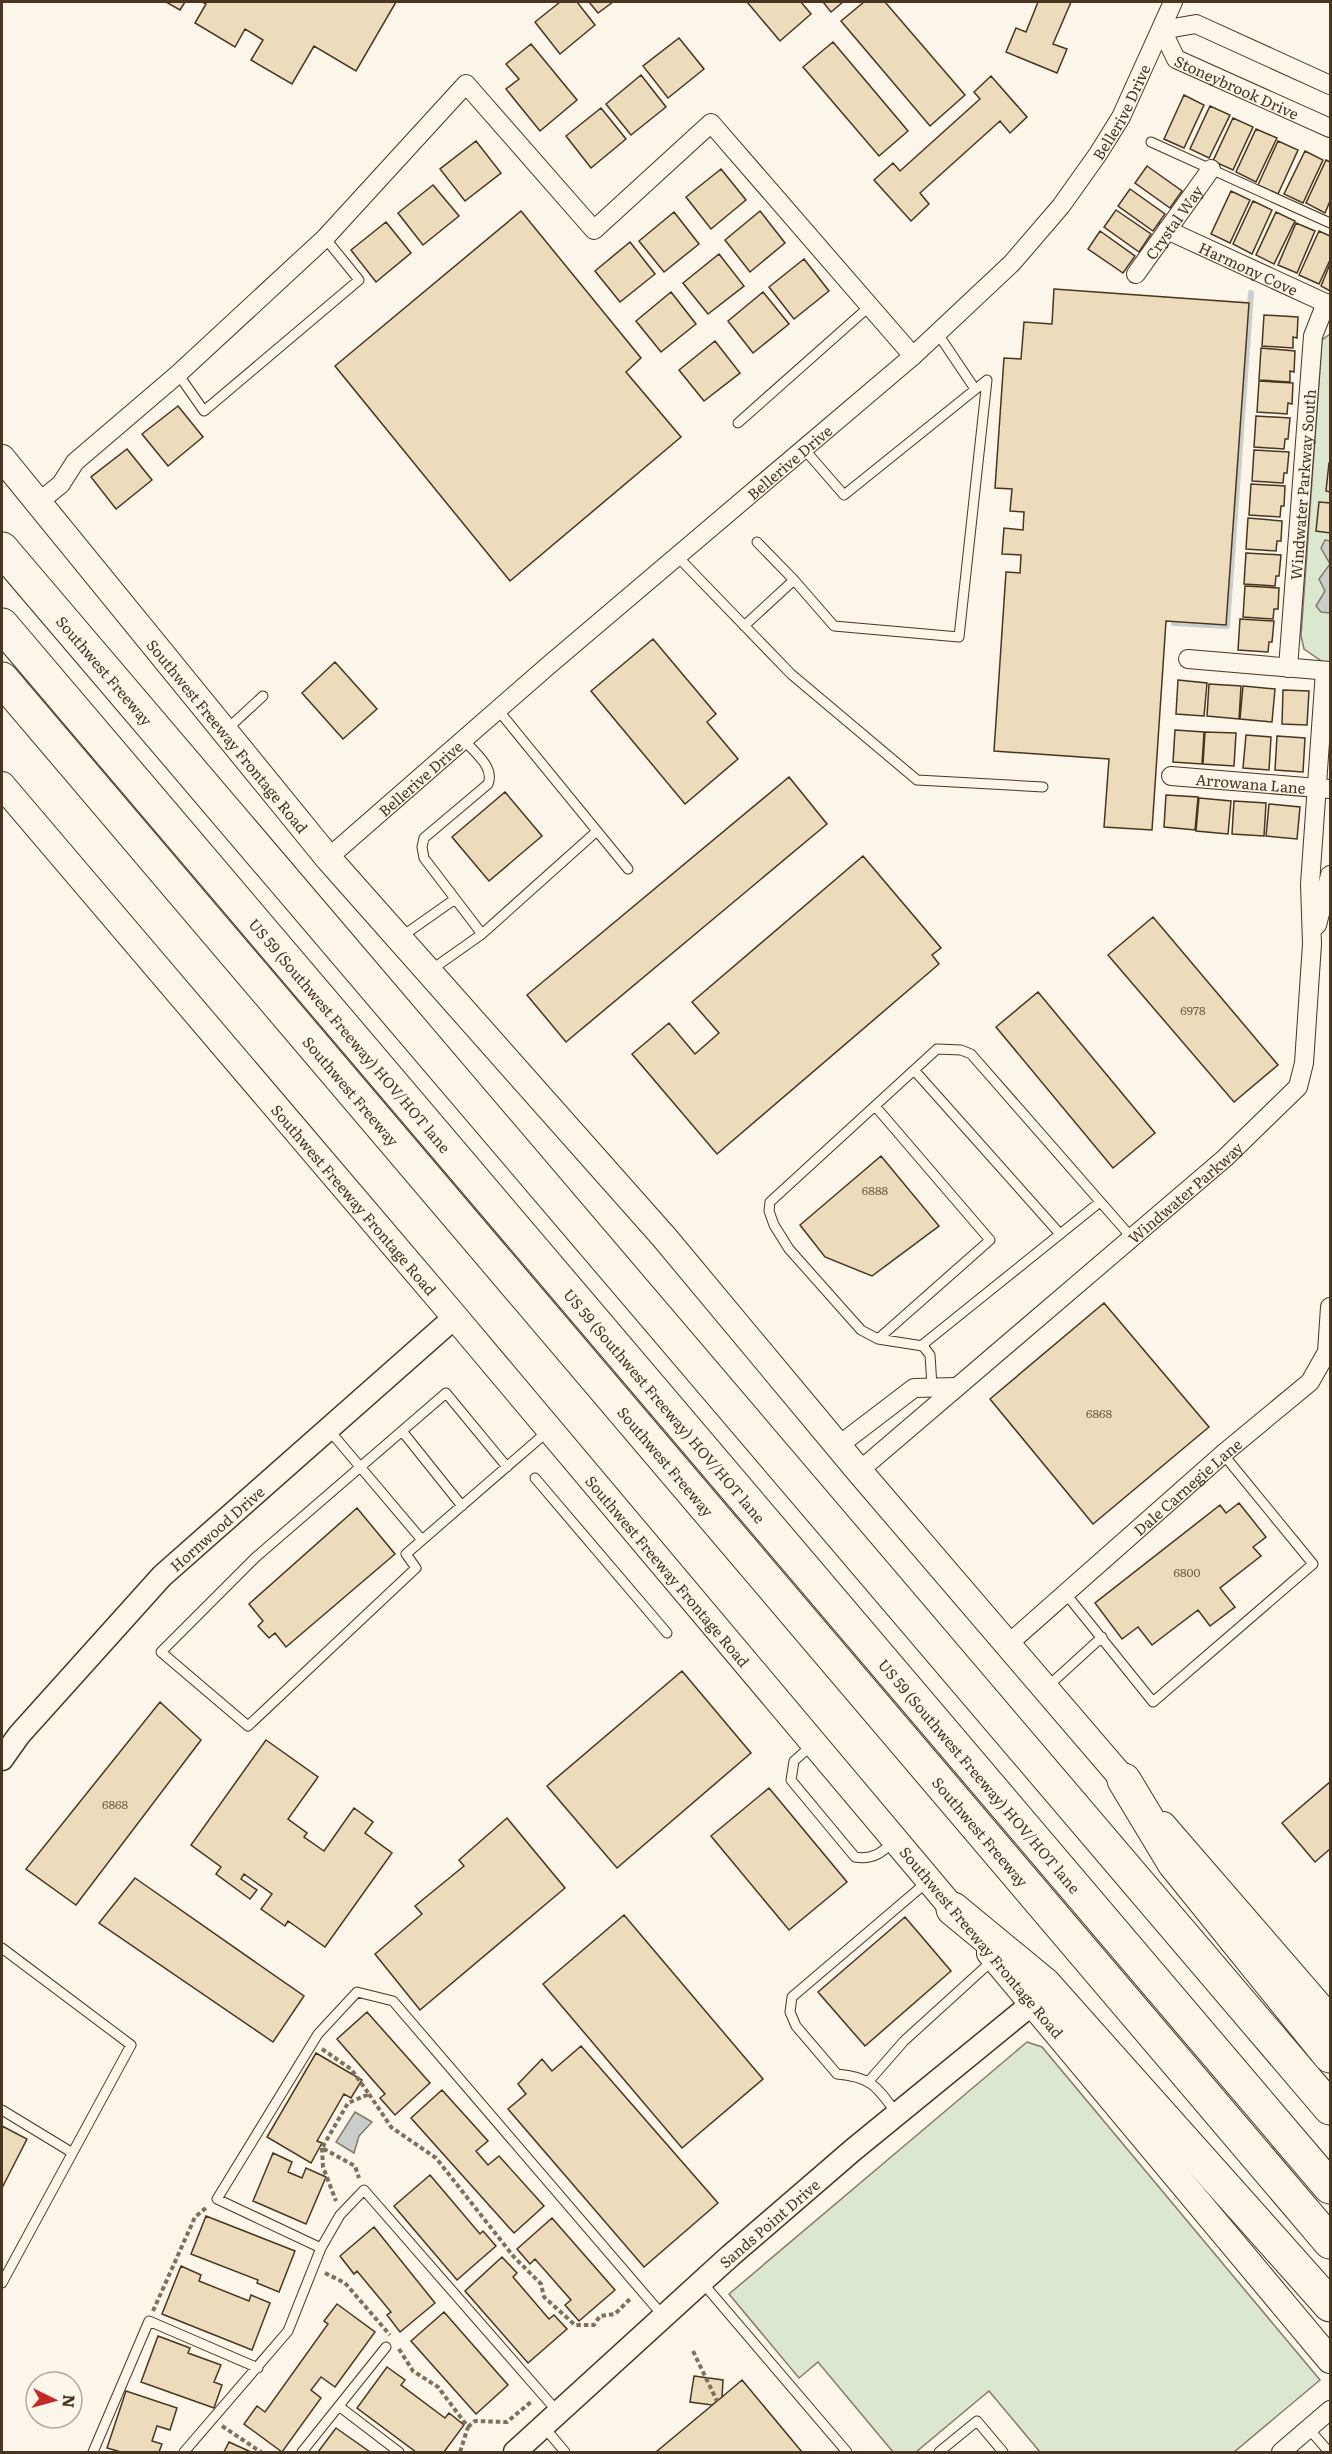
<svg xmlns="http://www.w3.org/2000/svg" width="1332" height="2454" font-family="Literata,serif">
<rect width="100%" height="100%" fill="#fbf6e9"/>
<!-- green -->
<path fill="#dce7d0" stroke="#887966" stroke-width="1.5" d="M1330,334V662H1323L1304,649L1301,636L1322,340Z
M1027,2042L1042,2047L1320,2380L1234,2452H1040L989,2391L916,2452H893L818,2362L799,2378L729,2294Z"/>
<!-- water -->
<path fill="#c9cecd" stroke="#887966" stroke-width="1.5" d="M1325,540L1330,541V613L1321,612L1316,606L1325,591L1319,579L1330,564L1321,548Z
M355,2112L372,2122L359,2136L354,2153L336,2142Z"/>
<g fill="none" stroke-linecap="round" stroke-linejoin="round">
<!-- stream -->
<path stroke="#c9cecd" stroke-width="6" d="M1174,623L1227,626L1251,293"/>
</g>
<!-- building -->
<path fill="#ecdcbc" stroke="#4a3520" stroke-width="1.5" d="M166,2H185L180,10Z
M202,2H396L356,71L314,46L292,84L251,60L263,40L245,29L235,47L195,23L206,4Z
M560,2H577L595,25L560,54L535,22Z
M589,2H613L598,13Z
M747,2H801L811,14L780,41Z
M823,2H843L831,12Z
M864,2H885L965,95L930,126L841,21Z
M1038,2H1071L1053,44L1067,49L1057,73L1006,52L1016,28L1026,32Z
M679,38L704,69L668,98L643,66Z
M833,42L908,131L879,156L803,67Z
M531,44L577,100L540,131L506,89L519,79L506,64Z
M641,75L666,107L631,135L606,104Z
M991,76L1027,117L1010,133L1000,121L920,193L929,204L911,221L874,180L893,163L900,171L980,99L974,92Z
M1184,95L1204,105L1184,148L1164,139Z
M1210,106L1230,115L1209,158L1190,149Z
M601,108L626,139L591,168L566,136Z
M1233,118L1253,127L1233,170L1213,161Z
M1256,129L1277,138L1256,182L1236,172Z
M476,141L501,173L465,201L440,169Z
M1278,141L1298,150L1278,194L1258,185Z
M1305,151L1323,160L1303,203L1284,194Z
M1326,160L1330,162V201L1325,213L1306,203Z
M1147,166L1182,191L1170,208L1135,183Z
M721,169L746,200L711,229L686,197Z
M433,185L459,216L423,245L398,213Z
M1130,189L1165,214L1153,231L1118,206Z
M1231,191L1250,200L1230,243L1211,234Z
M1253,201L1272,210L1252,254L1233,244Z
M1116,210L1151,234L1139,252L1104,227Z
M521,211L641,358L626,372L681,437L510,581L335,366Z
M760,211L785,243L750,272L725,240Z
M674,212L699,244L664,272L639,241Z
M1276,212L1295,221L1274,264L1256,255Z
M386,222L411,253L376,282L351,250Z
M1296,223L1315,231L1297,273L1278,265Z
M1100,231L1135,256L1123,273L1088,249Z
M1319,231L1330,236V260L1319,284L1299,275Z
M630,242L655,274L620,302L595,271Z
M719,254L744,286L708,314L683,283Z
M804,259L829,291L794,319L769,287Z
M1330,264V291L1321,286Z
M1054,289L1249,303L1226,625L1166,621L1152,830L1104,827L1109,759L994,751L1006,572L1020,573L1021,555L1002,554L1004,528L1023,530L1024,512L1010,511L1012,489L995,488L1004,358L1021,359L1024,322L1052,324Z
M671,292L696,324L661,352L636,321Z
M763,292L789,324L753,353L728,321Z
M1264,315L1298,317L1297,338L1293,337V348L1262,346Z
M715,341L740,373L704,401L679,370Z
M1261,348L1295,351L1294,372L1290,371V382L1259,380Z
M1259,381L1293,383L1292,404L1288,403L1287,414L1257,412Z
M178,406L203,437L168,466L142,434Z
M1256,416L1290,418L1288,439H1285L1284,449L1254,447Z
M127,449L152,480L116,509L91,477Z
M1254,450L1289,452L1287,473H1284L1283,483L1252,481Z
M1329,463H1330V492L1326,491Z
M1251,484L1285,486L1284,506H1281L1280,517L1249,515Z
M1319,502L1330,503V533L1316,531Z
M1248,518L1282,521L1281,541H1277L1276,551L1246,549Z
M1246,553L1281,555L1279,576H1276L1275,586L1244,584Z
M1245,586L1279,588L1278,609H1274L1273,619L1243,617Z
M1240,619L1274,621L1272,642H1269L1268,652L1238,650Z
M653,639L716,714L707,722L738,759L685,804L591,691Z
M335,662L377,709L343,739L302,693Z
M1178,680L1207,683L1204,716L1176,714Z
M1209,684L1241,686L1239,719L1207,716Z
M1243,686L1275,689L1272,722L1240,719Z
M1283,690L1309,691L1307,725L1282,724Z
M1175,730L1204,732L1202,764L1173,762Z
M1205,732L1236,733L1234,766L1203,764Z
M1246,735L1271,737L1269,770L1243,768Z
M1277,736L1305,738L1303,772L1275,770Z
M789,777L827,824L566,1042L527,995Z
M505,792L542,836L489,881L452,837Z
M1166,795L1198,797L1195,830L1164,827Z
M1199,798L1231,801L1228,834L1196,831Z
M1234,801L1266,803L1264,836L1232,834Z
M1269,804L1300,807L1297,839L1266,836Z
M863,856L941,948L932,955L939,964L717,1154L632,1054L669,1023L695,1054L719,1033L692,1002Z
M1153,917L1278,1065L1234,1102L1108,955Z
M1038,992L1155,1133L1113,1168L996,1027Z
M881,1156L939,1226L872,1276L825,1257L800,1225Z
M1104,1303L1209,1427L1093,1524L990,1399Z
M1239,1503L1266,1537L1253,1547L1261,1556L1220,1588L1235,1607L1210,1626L1198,1610L1152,1645L1138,1627L1122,1639L1095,1603L1220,1505L1226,1513Z
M357,1508L395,1554L286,1647L275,1633L269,1638L258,1626L263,1621L249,1604Z
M682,1671L751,1753L617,1868L547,1786Z
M160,1702L201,1740L76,1905L26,1869Z
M266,1740L318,1777L288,1819L307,1833L304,1837L324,1851L354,1808L373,1822L365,1833L392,1853L325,1947L288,1921L285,1926L261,1909L272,1894L244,1874L241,1879L257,1890L250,1899L216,1874L221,1867L191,1845Z
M1330,1782V1849L1315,1862L1282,1823Z
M769,1788L847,1882L789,1930L711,1836Z
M507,1818L565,1888L420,2010L375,1954L422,1914L415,1906L464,1866L459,1860Z
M135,1878L304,1996L273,2042L99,1923Z
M624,1915L763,2079L682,2148L543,1984Z
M905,1917L951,1971L865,2046L818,1992Z
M367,2012L430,2083L395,2115L380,2098L385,2094L337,2039Z
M581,2046L718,2203L644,2267L508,2109L526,2094L518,2084L542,2059L552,2071Z
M316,2053L362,2080L351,2098L344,2094L317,2141L322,2143L311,2163L267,2137Z
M442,2090L488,2141L476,2151L488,2165L499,2156L544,2206L514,2233L411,2118Z
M2,2126L27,2139L2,2188Z
M273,2153L292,2162L288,2172L302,2178L306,2168L326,2177L306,2224L253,2201Z
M430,2175L480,2234L483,2231L496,2246L457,2280L394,2206Z
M206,2216L295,2251L279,2292L257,2283L258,2280L191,2254Z
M552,2218L615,2290L579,2321L565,2305L571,2300L535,2259L530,2264L517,2249Z
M374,2227L435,2303L400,2332L387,2315L391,2312L357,2271L354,2274L340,2256Z
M502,2257L517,2273L513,2277L549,2319L554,2315L567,2329L528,2363L465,2291Z
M181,2266L201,2275L199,2281L249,2301L251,2295L270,2303L252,2350L162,2314Z
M337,2304L375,2332L335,2387L321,2377L311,2390L321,2398L282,2452L244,2424L257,2406L265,2412L328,2324L324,2321Z
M444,2312L508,2385L476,2414L411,2341Z
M158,2336L190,2348L188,2353L221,2365L214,2382L222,2385L214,2408L141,2382Z
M387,2367L405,2380L401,2385L445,2418L449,2413L464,2425L444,2452H416L357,2408Z
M694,2376L723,2380L722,2397L712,2405L690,2402Z
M742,2380L802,2452H656L722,2397Z
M126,2391L177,2408L170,2430L157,2426L152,2441L162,2444L159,2452H121L107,2448Z
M336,2428L370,2452H318Z
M229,2442L251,2452H224Z"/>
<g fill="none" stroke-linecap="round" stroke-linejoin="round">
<defs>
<path id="service" d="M1151,142L1330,223
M938,334L975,389
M178,374L204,411L359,280L325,238
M738,423L871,305
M677,556L791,674L917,780L1043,787
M794,580L834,626L959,637L987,380L844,495L804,449
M744,626L794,580L757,542
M498,710L628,869
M225,731L263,696
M464,740C474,752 495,767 488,784L424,838L422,847L424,858L482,934
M401,937L455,899
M431,970L482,934L597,831
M914,1070L1060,1234
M875,1106L990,1240L878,1339
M921,1346L1100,1202
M932,1386L930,1355L923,1346L878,1339L861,1330L789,1249L774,1225L769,1211L770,1202L937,1049L961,1050L971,1054L1132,1238
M329,1430L422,1540
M402,1431L462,1506
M507,1467L446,1393L256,1557L161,1652L248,1726L416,1568L406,1554L533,1444L548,1431
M535,1478L667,1633
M1066,1594L1153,1702L1313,1564L1223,1454
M1046,1688L1102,1637
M812,1745L794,1761L791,1780L855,1857C873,1860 881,1853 895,1841
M2,1948L131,2045L2,2283
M869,2081L904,2041L993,1960
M2,2110L71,2152
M897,2114C877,2087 872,2077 837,2074L796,2026L790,2012L792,1997L927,1882
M321,2248L217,2199L318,2034L357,1992L393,2001L664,2317
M701,2281L847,2452
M340,2407L399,2452
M544,2427L565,2452
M1309,2429L1329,2452
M93,2452L149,2321L258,2368
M184,2452L288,2331L321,2248L340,2215L364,2190L557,2411
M302,2452L386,2347
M939,2452L977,2421L1003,2452"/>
<g id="minor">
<path id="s1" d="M1162,30L1176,59L1330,128"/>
<path d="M1162,30L1196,24L1330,85"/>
<path id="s2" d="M1167,230L1330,305"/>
<path id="s3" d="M1136,274L1211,169"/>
<path d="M39,502L61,484L75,462L178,374L325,238L466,84L594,230L711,123L913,356"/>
<path d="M1188,659L1330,671"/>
<path id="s4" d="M1288,668L1313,336L1326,303"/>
<path id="s5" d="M1171,776L1330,789"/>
<path id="s6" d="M328,858L549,665L913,356L1012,263L1061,206L1098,154L1121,117L1173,2"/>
<path d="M1317,925L1330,875"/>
<path d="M838,1446L914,1388L957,1387"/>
<path id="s7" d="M859,1471L1225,1158L1298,1087L1304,1063L1312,944L1310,884L1325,671"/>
<path id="s8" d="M1007,1645L1223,1454L1310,1382L1327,1352L1330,1307"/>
<path d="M1281,2452L1330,2410"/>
</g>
<g id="tertiary">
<path id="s9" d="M2,1759L19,1735L162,1576L455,1317"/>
<path id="s10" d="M515,2452L730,2256L853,2150L1033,2003"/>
</g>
<g id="secondary">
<path id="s11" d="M2,458L328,858L664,1237L859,1471L1135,1793"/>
<path id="s12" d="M2,785L455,1317L965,1923"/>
<path d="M1163,1825L1330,2018"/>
<path d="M990,1953L1330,2360"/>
</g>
<g id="motorway">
<path id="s13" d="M2,549L1330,2108"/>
<path id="s14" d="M2,625L1330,2187"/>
<path id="s15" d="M2,679L1330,2242"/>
<path d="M1124,1780L1174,1863L1330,2056"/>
<path d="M953,1909L1044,1984L1330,2305"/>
</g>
</defs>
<!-- service casing -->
<use href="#service" stroke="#4a3520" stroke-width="11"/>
<!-- minor casing -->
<use href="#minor" stroke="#4a3520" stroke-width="20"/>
<!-- tertiary casing -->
<use href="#tertiary" stroke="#4a3520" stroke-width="25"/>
<!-- secondary casing -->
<use href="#secondary" stroke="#4a3520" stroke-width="28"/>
<!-- motorway casing -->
<use href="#motorway" stroke="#4a3520" stroke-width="35"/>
<!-- path -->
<path stroke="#7f6f5c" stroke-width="4" stroke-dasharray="4.5 3" stroke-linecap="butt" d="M322,2049L351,2069L369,2094L348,2103L322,2148L355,2166L359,2178
M369,2094L391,2127L436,2158L514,2257L541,2284L544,2297L575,2325H594L600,2316L615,2314L630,2299
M322,2148L323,2167L336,2201
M325,2273L345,2283L390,2335
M153,2311L195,2217L207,2207
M399,2349L413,2371L438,2387L468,2427L460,2452
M693,2351L717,2401
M222,2426L261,2452
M468,2427L475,2421L507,2422L532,2401"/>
<!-- service -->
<use href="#service" stroke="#fbf6e9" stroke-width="9"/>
<!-- minor -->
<use href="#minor" stroke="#fbf6e9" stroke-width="18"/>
<!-- tertiary -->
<use href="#tertiary" stroke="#fbf6e9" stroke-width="22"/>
<!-- secondary -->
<use href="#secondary" stroke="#fbf6e9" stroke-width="26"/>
<!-- motorway -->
<use href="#motorway" stroke="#fbf6e9" stroke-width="33"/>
</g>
<g text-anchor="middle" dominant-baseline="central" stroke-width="4.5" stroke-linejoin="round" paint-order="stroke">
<!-- number labels -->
<g font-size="12" fill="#725f47">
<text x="1193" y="1010">6978</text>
<text x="875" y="1190">6888</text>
<text x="1099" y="1413">6868</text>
<text x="1187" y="1572">6800</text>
<text x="115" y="1804">6868</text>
</g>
<!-- street labels -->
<g font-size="15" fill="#4a3520" stroke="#fbf6e9">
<text stroke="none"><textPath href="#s1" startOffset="99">Stoneybrook Drive</textPath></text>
<text stroke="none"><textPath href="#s6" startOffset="1094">Bellerive Drive</textPath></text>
<text stroke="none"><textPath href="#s3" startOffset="64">Crystal Way</textPath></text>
<text stroke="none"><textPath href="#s2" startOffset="90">Harmony Cove</textPath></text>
<text stroke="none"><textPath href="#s6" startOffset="608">Bellerive Drive</textPath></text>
<text stroke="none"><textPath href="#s4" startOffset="184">Windwater Parkway South</textPath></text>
<text stroke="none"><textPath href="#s13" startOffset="159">Southwest Freeway</textPath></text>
<text stroke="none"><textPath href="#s11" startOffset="358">Southwest Freeway Frontage Road</textPath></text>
<text stroke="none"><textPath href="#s6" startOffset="122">Bellerive Drive</textPath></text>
<text stroke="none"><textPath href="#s5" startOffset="80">Arrowana Lane</textPath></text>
<text stroke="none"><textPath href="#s14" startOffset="538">US 59 (Southwest Freeway) HOV/HOT lane</textPath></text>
<text stroke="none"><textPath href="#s15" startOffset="540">Southwest Freeway</textPath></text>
<text stroke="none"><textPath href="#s7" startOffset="429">Windwater Parkway</textPath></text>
<text stroke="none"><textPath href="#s12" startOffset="544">Southwest Freeway Frontage Road</textPath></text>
<text stroke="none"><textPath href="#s14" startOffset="1024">US 59 (Southwest Freeway) HOV/HOT lane</textPath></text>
<text stroke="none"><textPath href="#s15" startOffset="1026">Southwest Freeway</textPath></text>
<text stroke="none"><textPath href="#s8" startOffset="240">Dale Carnegie Lane</textPath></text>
<text stroke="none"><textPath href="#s9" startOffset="316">Hornwood Drive</textPath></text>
<text stroke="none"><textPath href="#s12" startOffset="1030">Southwest Freeway Frontage Road</textPath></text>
<text stroke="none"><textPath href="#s14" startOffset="1510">US 59 (Southwest Freeway) HOV/HOT lane</textPath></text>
<text stroke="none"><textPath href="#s15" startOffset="1512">Southwest Freeway</textPath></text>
<text transform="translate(982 1942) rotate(50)">Southwest Freeway Frontage Road</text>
<text stroke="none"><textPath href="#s10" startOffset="342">Sands Point Drive</textPath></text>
</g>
</g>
<!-- border -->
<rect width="1332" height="2454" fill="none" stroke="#4a3520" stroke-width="6"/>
<!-- north arrow -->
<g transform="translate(54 2400) rotate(95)"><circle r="28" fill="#fbf6e9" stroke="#b4a999" stroke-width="1.5"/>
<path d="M0-4.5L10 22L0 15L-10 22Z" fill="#c62828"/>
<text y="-9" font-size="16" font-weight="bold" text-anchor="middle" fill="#4a3520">N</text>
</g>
</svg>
